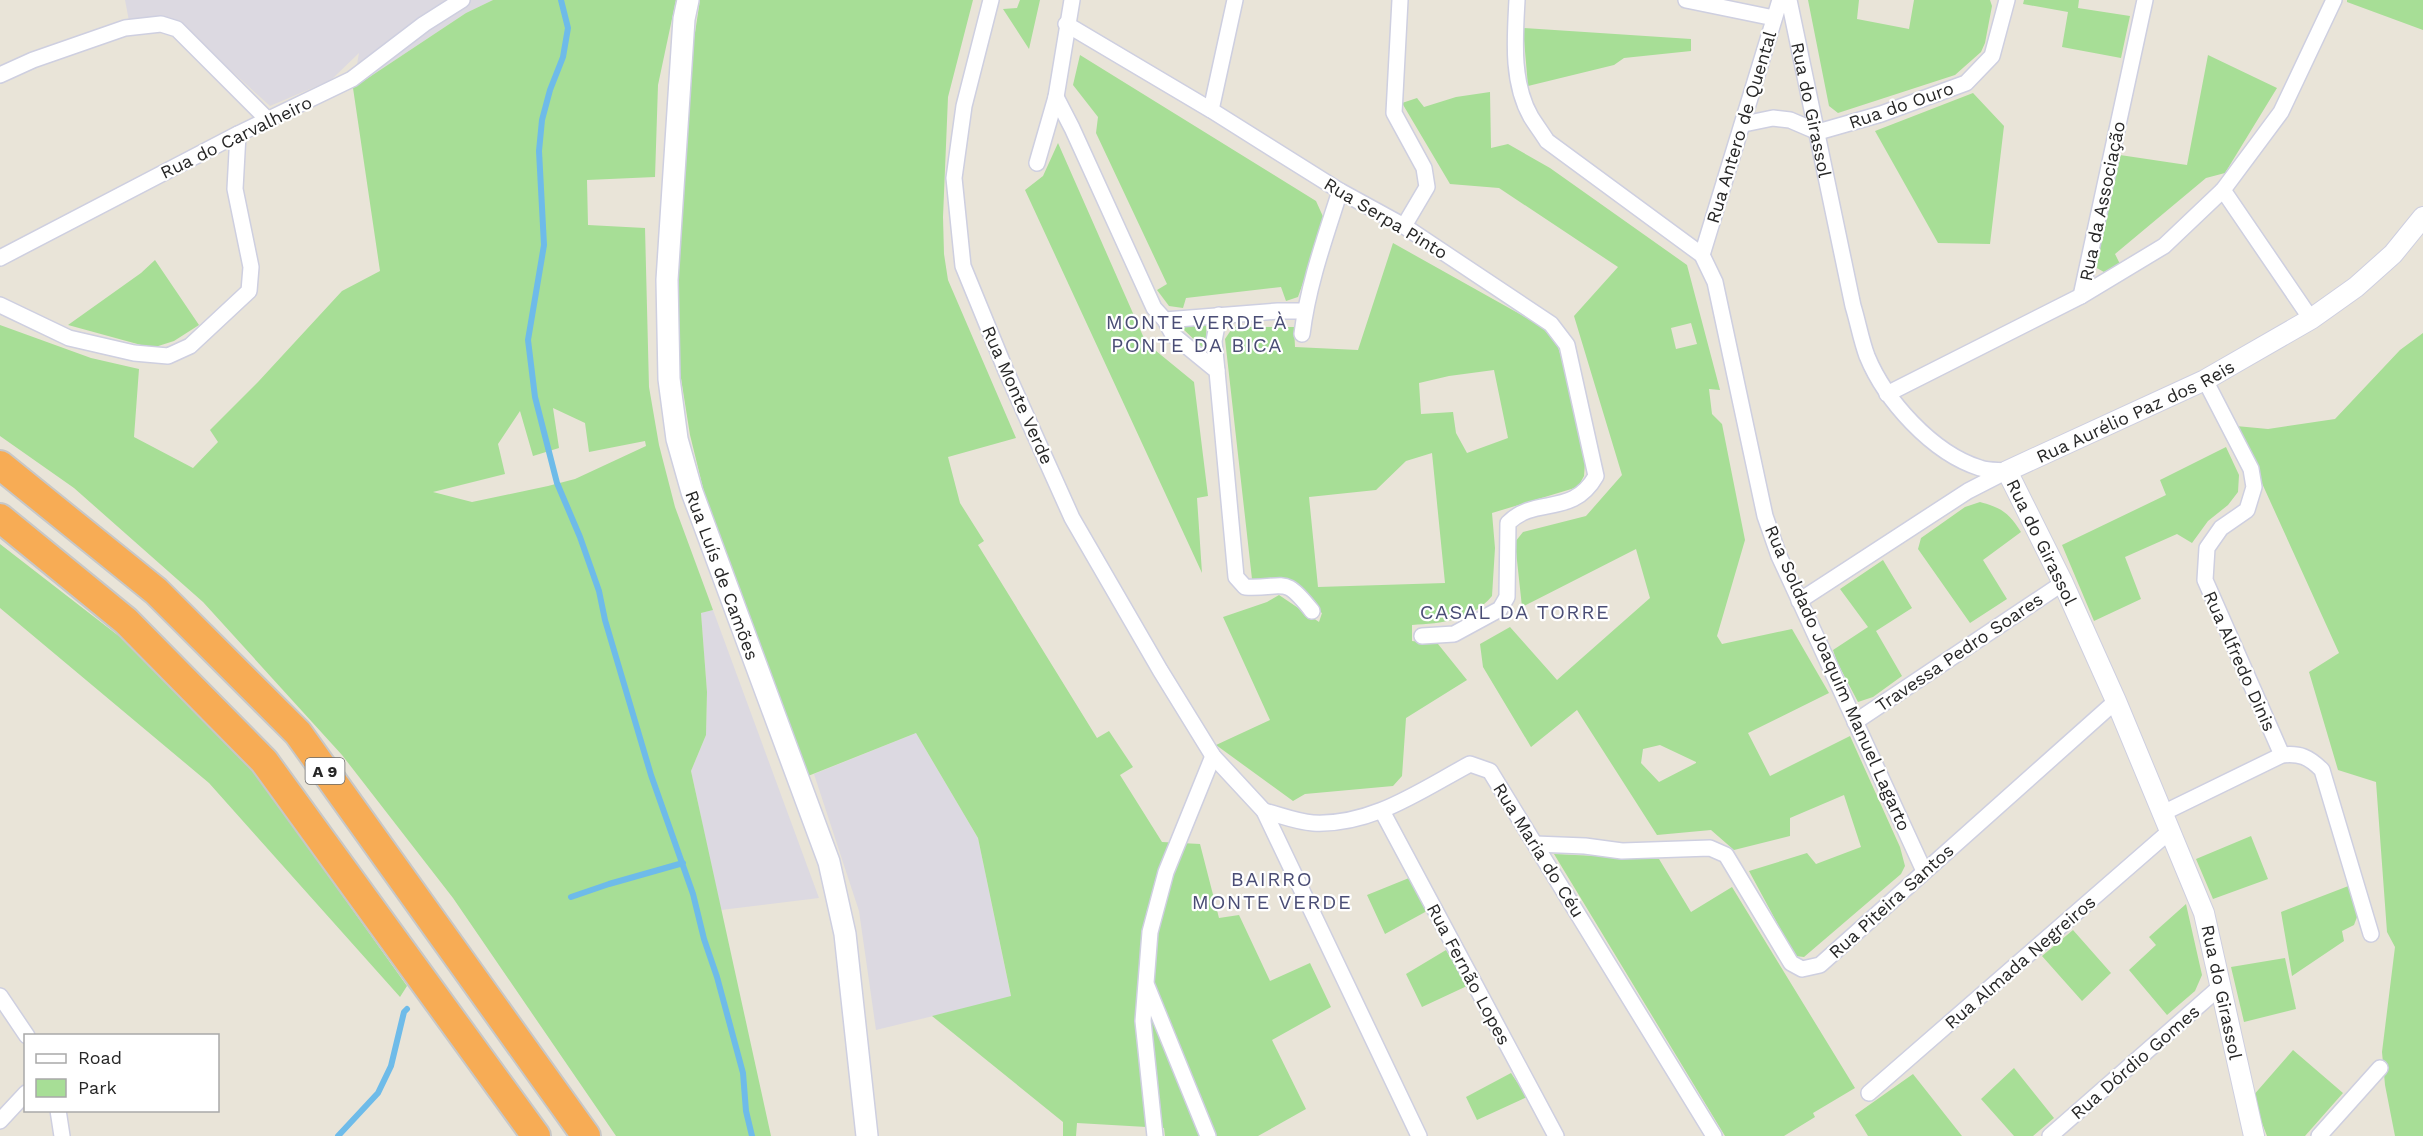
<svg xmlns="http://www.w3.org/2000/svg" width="2423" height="1136" font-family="'Work Sans',sans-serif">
<rect width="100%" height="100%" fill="#e9e4d8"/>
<!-- industrial -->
<path fill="#dcd9e1" d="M125,0H493L466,13L353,88L359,53L331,80L270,106L177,21L159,16L129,21Z
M713,610L819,898L721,910L691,771L706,735L707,692L701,613Z
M916,733L978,838L1011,997L876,1030L859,911L814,774Z"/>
<!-- green -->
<path fill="#a7de96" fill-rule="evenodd" d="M493,0H676L658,85L655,177L587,180L588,225L645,228L649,387L659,445L675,507L713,610L701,613L707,692L706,735L691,771L771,1136H616L453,898L342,755L203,602L74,488L0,436V325L91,358L139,369L134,437L193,468L218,442L210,430L258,382L342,291L380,271L353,88L466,13ZM553,408L585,423L589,452L645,441L646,446L575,479L548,486L472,502L433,492L505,474L498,444L520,411L533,456L559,448Z
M700,0H973L948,97L943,217L944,254L948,280L1016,438L948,457L960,503L984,541L978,545L1097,738L1109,731L1133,767L1120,775L1162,842L1200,844L1219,918L1239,915L1270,981L1310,963L1331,1007L1272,1040L1306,1109L1258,1136H1165L1164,1128L1077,1123L1076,1136H1063V1122L932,1016L1011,996L978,838L916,733L808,776L724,552L705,496L690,435L680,372L677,310L687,85Z
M1020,0H1040L1029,49L1003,9L1017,8Z
M1808,0H1859L1857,19L1909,29L1914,0H1990L1992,6L1985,43L1981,52L1955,75L1838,113L1829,106Z
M2024,0H2079L2078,8L2130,16L2121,58L2062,47L2068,12L2023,4Z
M2347,0H2423V30L2347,2Z
M1523,28L1691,39V51L1624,58L1614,65L1528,86Z
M1080,55L1316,201L1325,221L1298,297L1286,301L1281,287L1186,298L1183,308L1169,306L1157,290L1167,284L1096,133L1098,117L1073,85Z
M2208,55L2277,88L2225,173L2206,178L2115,254L2120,264L2104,272L2095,267L2120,155L2187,165Z
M1490,92L1491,148L1508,144L1550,168L1687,265L1720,390L1709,389L1712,414L1722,424L1745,540L1717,636L1722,644L1792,629L1829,693L1748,733L1770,776L1850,736L1900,847L1905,866L1901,874L1804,957L1795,956L1749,871L1807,853L1816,864L1861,847L1844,795L1790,818V836L1734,850L1711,830L1657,835L1577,710L1531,747L1483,667L1480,644L1510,627L1557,680L1650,598L1636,549L1522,607L1515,542L1523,532L1586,516L1622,475L1574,316L1618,267L1499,188L1450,184L1402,103L1417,98L1424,107L1456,97ZM1691,323L1697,344L1676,349L1671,328ZM1660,745L1696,762V763L1659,782L1641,763L1643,749Z
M1973,93L2004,126L1990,244L1938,243L1875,131Z
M1058,143L1143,336L1150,346L1194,382L1208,496L1197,498L1202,573L1025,190L1043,176Z
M1393,243L1541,326L1557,344L1564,366L1585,462L1584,476L1578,487L1492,513L1495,548L1492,596C1471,621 1442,623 1412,625V641L1438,644L1467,680L1406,718L1402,776L1393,786L1305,794L1293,801L1216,745L1270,720L1223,617L1267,602L1279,595L1319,622L1322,613L1268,579H1252L1225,339L1233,327H1294L1295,347L1358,350ZM1494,370L1508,438L1467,453L1456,433L1453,412L1421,414L1419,383L1449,376ZM1432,453L1445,583L1318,587L1309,497L1376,490L1406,461Z
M155,260L199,325L174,341L152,348L68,325L141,273Z
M1206,324L1207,346L1204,349L1180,326Z
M2423,333V1136H2395L2385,1085L2382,1052L2395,947L2387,932L2376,782L2338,770L2309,672L2339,653L2236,426L2268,429L2335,419L2400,350Z
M2226,447L2239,475L2238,492L2228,505L2208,521L2192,543L2177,534L2125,557L2141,599L2094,621L2062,545L2166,495L2160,480Z
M1980,502C2002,508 2009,513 2021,532L1983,560L2007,599L1970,623L1918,549L1921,538L1965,507Z
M0,544L133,647L254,772L407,986L400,997L209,783L0,608Z
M1883,560L1912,608L1876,631L1902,676L1873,697L1858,702L1837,662L1833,650L1868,627L1840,589Z
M2251,836L2268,879L2213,899L2196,859Z
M1554,854L1659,859L1691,912L1732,887L1855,1088L1813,1113L1815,1117L1784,1136H1725Z
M1409,878L1427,911L1385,934L1367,895Z
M2351,885L2357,917L2354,925L2342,931L2344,941L2292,976L2281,912Z
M2186,904L2202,975L2195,991L2167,1015L2129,970L2156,945L2149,937Z
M2073,930L2111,973L2082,1001L2042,956Z
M1446,950L1467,986L1422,1007L1406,974Z
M2285,958L2296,1009L2244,1022L2231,967Z
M2293,1050L2343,1093L2305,1136H2267L2252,1097Z
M2014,1068L2054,1118L2033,1136H2014L1981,1099Z
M1511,1073L1527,1097L1477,1120L1466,1097Z
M1913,1074L1962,1136H1868L1855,1115Z"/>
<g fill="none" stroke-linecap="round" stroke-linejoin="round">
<!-- stream -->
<path stroke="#6ebbe9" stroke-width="6" d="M561,0L568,28L563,57L550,90L542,120L539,151L544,245L528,340L535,397L557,483L580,537L599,591L605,620L651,775L693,894L704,939L717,977L743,1073L746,1111L752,1136
M571,897L609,884L683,863
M338,1136L378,1093L391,1066L404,1012L407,1009"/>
<defs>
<g id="minor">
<path d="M991,0L964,106L954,178L963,266L1006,371L1072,518L1160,670L1213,756L1264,811L1419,1136"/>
<path d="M1400,0L1394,113L1424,168L1427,187L1404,226"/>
<path d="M1517,0C1515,38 1511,82 1531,117C1536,125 1542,133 1547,141L1702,255L1715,282L1765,516L1779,556L1924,871"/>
<path d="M1686,0L1774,18"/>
<path id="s1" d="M1789,0L1853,306C1858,322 1861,340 1867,356C1885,400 1932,453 1980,468C1988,471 1998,470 2007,471"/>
<path d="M1066,24L1211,110L1340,191L1404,226L1551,324L1567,345L1596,476C1572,518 1536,495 1508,523L1507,597L1500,609L1454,634L1422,636"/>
<path d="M0,75L33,60L125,28L161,24L177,29L268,120"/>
<path d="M1056,97L1072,128L1154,308L1165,320L1278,311H1305"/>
<path d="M1211,110L1235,0"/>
<path d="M1744,124L1773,118L1790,120L1818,132L1881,114L1966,83L1992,56L2007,0"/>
<path d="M1037,163L1056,97L1072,0"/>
<path d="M2223,190L2311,319"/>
<path d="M1702,255L1780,0"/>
<path d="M0,258L238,134L352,79L424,24L462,0"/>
<path d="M2081,296L2145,0"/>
<path d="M0,305L69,338L134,353L168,356L190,346L249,291L251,267L235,189L238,134"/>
<path d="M1165,320L1173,335L1217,371L1236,577L1245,587C1286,589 1283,574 1312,611"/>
<path d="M1302,334C1308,285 1325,238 1340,191"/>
<path d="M1217,371L1214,341L1219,315"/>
<path d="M2205,380L2251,469L2254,487L2247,510L2221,528L2207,548L2205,580L2282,755"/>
<path d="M1887,394L2081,296L2164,246L2223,190L2281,112L2334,0"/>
<path d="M1799,601L1968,491L2007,471"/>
<path d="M1855,722L2063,583"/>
<path d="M1264,811C1280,815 1297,822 1313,823C1372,826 1421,790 1470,764L1490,771L1714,1136"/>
<path d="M1382,811L1556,1136"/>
<path d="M2163,813L2282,755C2300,753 2309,757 2322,770L2371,934"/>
<path d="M1535,844L1585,846L1622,851L1710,848L1726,855L1791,963L1802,969L1820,965L2116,701"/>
<path d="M1147,986L1208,1136"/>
<path d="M0,996L27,1036"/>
<path d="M1869,1093L2170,831"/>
<path d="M58,1110L62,1136"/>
<path d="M0,1121L26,1093"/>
<path d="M1155,1136L1143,1021L1150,932L1166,872L1213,756"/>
<path d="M2050,1136L2220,987"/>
<path d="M2319,1136L2380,1068"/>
</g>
<g id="tertiary">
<path id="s2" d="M2254,1136L2204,913L2116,701L2063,583L2007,471L2205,380L2311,319L2356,287L2393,254L2423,217"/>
</g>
<g id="secondary">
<path id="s3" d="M688,0L684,19L667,280L669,379L677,439L692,492L829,862L845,934L867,1136"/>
</g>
<path id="motorway" d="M0,465L156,591L298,733L586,1136
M0,518L126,621L264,761L536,1136"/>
</defs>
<!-- minor casing -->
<use href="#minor" stroke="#cecfe0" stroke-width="18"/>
<!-- tertiary casing -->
<use href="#tertiary" stroke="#cecfe0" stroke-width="22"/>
<!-- secondary casing -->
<use href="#secondary" stroke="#cecfe0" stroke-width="24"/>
<!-- motorway casing -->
<use href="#motorway" stroke="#c7c7c7" stroke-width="32"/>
<!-- minor -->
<use href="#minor" stroke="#fff" stroke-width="15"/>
<!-- tertiary -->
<use href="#tertiary" stroke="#fff" stroke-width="20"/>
<!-- secondary -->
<use href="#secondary" stroke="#fff" stroke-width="21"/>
<!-- motorway -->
<use href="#motorway" stroke="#f7ac55" stroke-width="28"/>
</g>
<g text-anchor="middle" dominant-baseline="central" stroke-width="4.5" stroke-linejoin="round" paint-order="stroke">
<!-- shield labels -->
<rect fill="#fff" stroke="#686868" stroke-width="1.5" x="305.5" y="758" width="39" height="26" rx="4.5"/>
<g font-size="16" font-weight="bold" fill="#272727">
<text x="325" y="771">A 9</text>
</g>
<!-- street labels -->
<g font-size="18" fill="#272727" stroke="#fff">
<text transform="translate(1901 105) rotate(-19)">Rua do Ouro</text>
<text stroke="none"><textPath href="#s1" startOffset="112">Rua do Girassol</textPath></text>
<text transform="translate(1741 127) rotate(-73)">Rua Antero de Quental</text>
<text transform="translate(236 137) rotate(-26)">Rua do Carvalheiro</text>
<text transform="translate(2102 201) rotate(-78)">Rua da Associação</text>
<text transform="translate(1386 218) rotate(31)">Rua Serpa Pinto</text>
<text transform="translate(1018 395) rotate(66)">Rua Monte Verde</text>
<text stroke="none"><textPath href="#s2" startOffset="854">Rua Aurélio Paz dos Reis</textPath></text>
<text transform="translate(2042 542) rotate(64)">Rua do Girassol</text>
<text stroke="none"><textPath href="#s3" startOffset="584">Rua Luís de Camões</textPath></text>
<text transform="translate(1959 652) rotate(-34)">Travessa Pedro Soares</text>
<text transform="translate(2240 661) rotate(66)">Rua Alfredo Dinis</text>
<text transform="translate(1838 678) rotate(66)">Rua Soldado Joaquim Manuel Lagarto</text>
<text transform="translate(1539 850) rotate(58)">Rua Maria do Céu</text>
<text transform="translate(1891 901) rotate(-42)">Rua Piteira Santos</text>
<text transform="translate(2020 962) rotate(-41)">Rua Almada Negreiros</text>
<text transform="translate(1469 974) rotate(62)">Rua Fernão Lopes</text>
<text transform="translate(2222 992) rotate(78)">Rua do Girassol</text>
<text transform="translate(2135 1062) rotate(-41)">Rua Dórdio Gomes</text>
</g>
<!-- neighbourhood labels -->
<g font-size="20" letter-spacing="1.5" fill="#4a4d75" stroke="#fff">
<text x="1197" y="322">MONTE VERDE À<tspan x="1197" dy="23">PONTE DA BICA</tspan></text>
<text x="1515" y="612">CASAL DA TORRE</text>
<text x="1272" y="879">BAIRRO<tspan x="1272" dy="23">MONTE VERDE</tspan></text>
</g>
</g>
<!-- legend -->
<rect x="24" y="1034" width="195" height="78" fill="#ffffff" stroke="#a9a9a9" stroke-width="1.5"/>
<rect x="36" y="1054" width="30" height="9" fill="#ffffff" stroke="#a9a9a9" stroke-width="1.5"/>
<text x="78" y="1064" font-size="18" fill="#272727">Road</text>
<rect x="36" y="1079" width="30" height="18" fill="#a7de96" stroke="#a9a9a9" stroke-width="1.5"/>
<text x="78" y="1094" font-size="18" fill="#272727">Park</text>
</svg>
